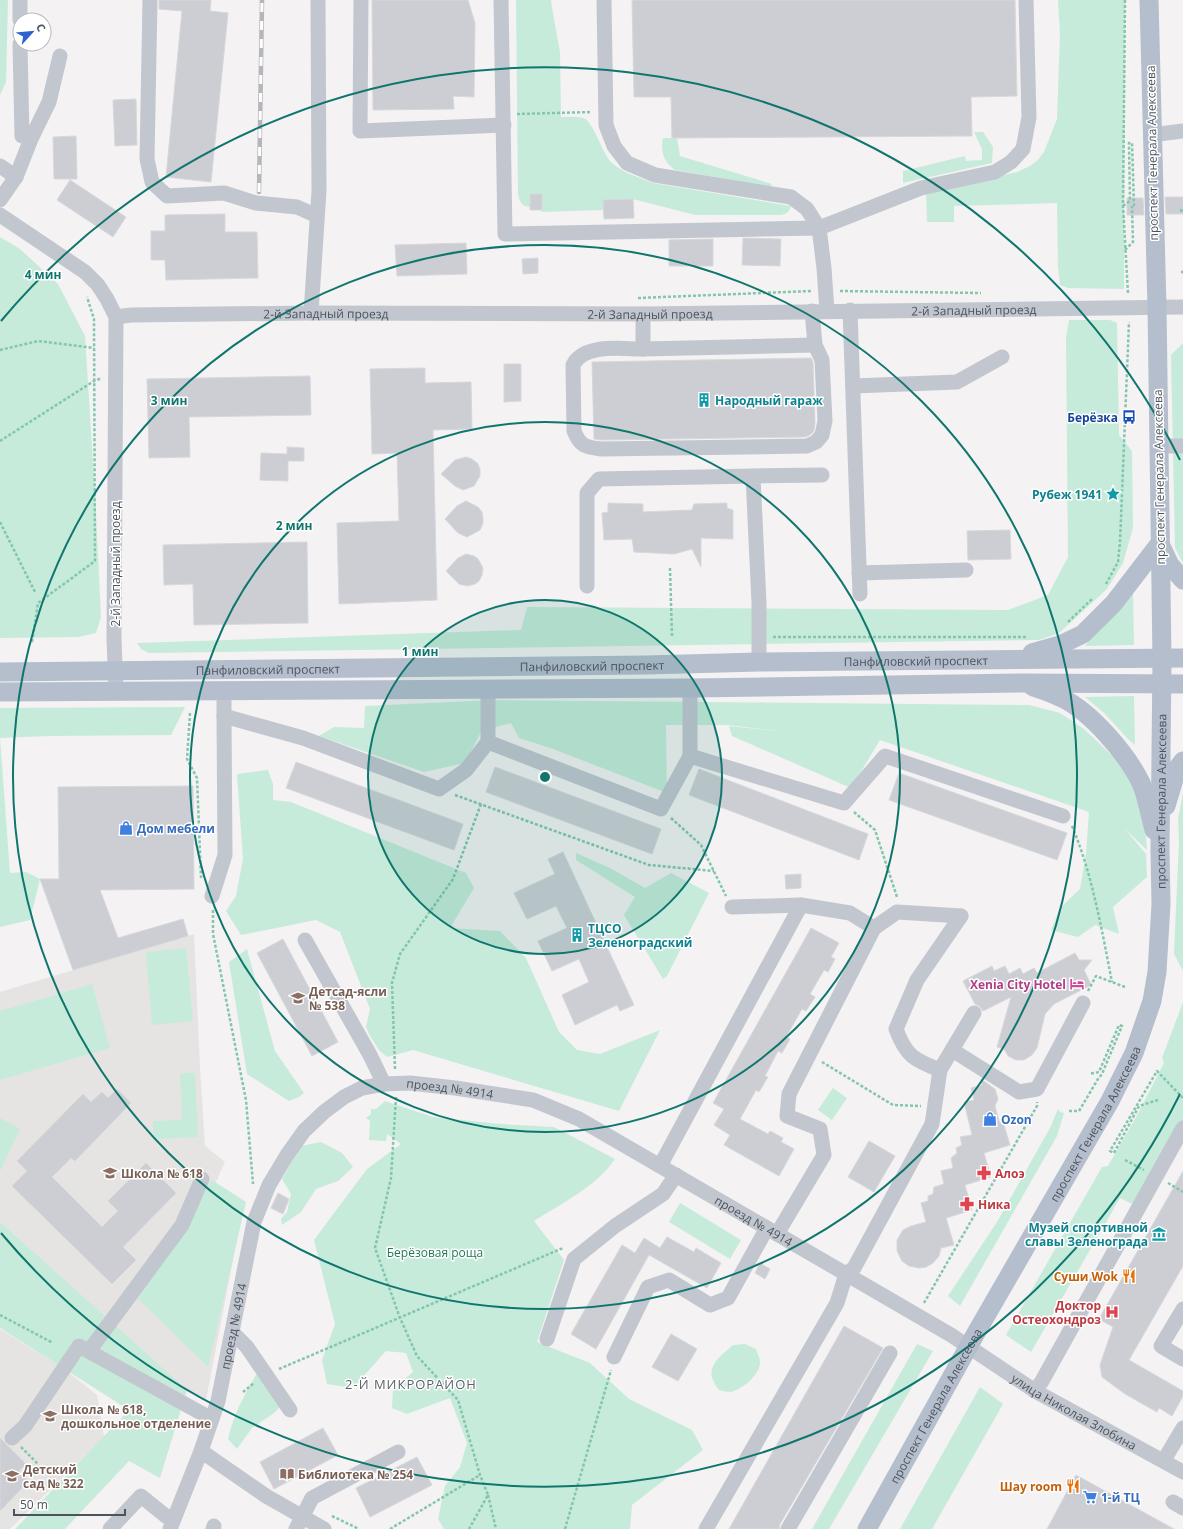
<svg xmlns="http://www.w3.org/2000/svg" width="1183" height="1529" font-family="'Open Sans',sans-serif">
<rect width="100%" height="100%" fill="#f4f2f2"/>
<!-- education -->
<path fill="#e5e4e3" d="M194,934L200,1068L205,1146L225,1162L215,1184L244,1203L206,1400L67,1331L0,1304V992Z
M0,1329L63,1368L97,1395L104,1437L10,1529H0Z"/>
<!-- green -->
<path fill="#c7ebda" d="M0,0H8L6,82L0,95Z
M516,0H551L552,8L560,52L561,117C568,117 576,116 583,118C593,120 602,153 611,162C621,172 640,178 653,183L791,206C789,212 787,214 780,215H695L633,199L603,200V210L542,212L540,206C526,207 521,209 518,194Z
M1058,0H1125L1124,289L1068,288L1060,285L1058,267L1057,203L954,206V222H927L926,194L1017,172L1030,166L1038,160L1044,152L1057,119L1060,34Z
M974,132H983L993,147L992,163L903,183V171L965,156L966,161L982,160V149Z
M663,138H677L680,156L772,184L770,187L675,170C664,162 660,152 663,138Z
M0,237L20,249L58,284L85,336L95,494L101,617L96,633L78,637L0,638Z
M1069,320H1110L1117,323L1119,435L1132,451L1133,528L1123,563L1107,589L1059,633L1039,640L149,653L141,649L137,643L521,630L527,607L1008,610L1048,595L1068,557L1066,337Z
M1183,343V563L1175,548L1171,355Z
M1133,593L1134,645L1085,646Z
M1134,696L1135,745L1127,738L1104,713L1085,697Z
M493,700L1029,705L1060,713L1084,729L1121,764L1143,798L1147,850L1125,829L1114,816L1146,854L1147,877L1113,907L1119,934L1095,925L1078,937L1051,930L1060,908L1080,889L1086,854L1089,812L880,740L851,788L732,736L729,726L776,731L729,725H666L667,793L553,749L519,738L511,723L483,730H474H482L465,763L424,772L319,736L334,727L364,728L365,706Z
M185,707L171,735L50,736L0,738L10,873L26,872L40,879L30,920L0,927V708Z
M268,770L273,784V800L291,802L466,873L474,888L450,928L500,931L526,958L559,1032L577,1050L600,1054L660,1030L619,1111L413,1050L387,1057L379,1050L370,1036L366,1027L370,1009L340,932L316,920L241,935L226,911L236,896L243,859L237,774Z
M1183,793V971L1174,954L1179,841L1178,819Z
M576,853L610,868L645,888L671,873L709,893L667,976L663,979L624,915L635,897L576,860Z
M186,948L193,1021L152,1025L146,952Z
M247,949L275,1051L304,1093L299,1097L289,1101L247,1074L229,962Z
M92,984L110,1048L0,1080V1011Z
M1183,1002V1128L1138,1207L1120,1198L1031,1352L1006,1335L1102,1167L1108,1166L1135,1119L1164,1063L1162,1058Z
M180,1073H195L198,1137L153,1139V1121L182,1120Z
M833,1088L847,1098L832,1120L818,1110Z
M385,1101L433,1117L501,1124L554,1127L615,1159C596,1187 562,1203 534,1221L564,1260L537,1342L590,1363L629,1399L692,1430L703,1450L632,1505L630,1529H444L438,1519L445,1486L460,1467L467,1443L450,1398L407,1414L392,1408L393,1389L413,1372L406,1353L386,1351L353,1388L327,1384L322,1360L335,1324L314,1240L367,1169L401,1144L387,1134L386,1141L369,1140L370,1121L366,1118L371,1114V1109H376Z
M1058,1109L1060,1112L1064,1113L1057,1136L960,1306L948,1296L997,1222L1050,1128Z
M0,1118L20,1129L0,1171Z
M321,1142L342,1153L353,1167L338,1181L316,1189L301,1212L282,1225L281,1219L287,1212L291,1194L282,1179L301,1146Z
M212,1180L246,1202L208,1367L138,1299L168,1248Z
M680,1203L741,1240L730,1259L669,1222Z
M0,1222L187,1390L160,1478L129,1461L65,1529H15L129,1410L0,1328Z
M745,1344L756,1349C757,1353 760,1357 760,1361C761,1374 743,1389 731,1392C727,1392 723,1391 719,1390C702,1369 717,1359 733,1345Z
M917,1344L933,1351L829,1529H812Z
M257,1373L281,1406L274,1413L252,1428L237,1449L228,1439C233,1415 245,1394 257,1373Z
M980,1387L1003,1404L932,1529H900Z"/>
<!-- building -->
<path fill="#cdced4" stroke="#d7d8dc" d="M159,0H211L210,11L228,13L211,182L166,177L182,11L159,9Z
M372,0H468L475,23L474,97L453,96L454,109L373,110Z
M632,0H1015L1017,96L971,97L972,136L672,138L671,97H634Z
M136,99L137,145L115,146L113,100Z
M76,136L77,179H54L53,137Z
M70,180L126,217L113,237L57,200Z
M530,194H542V210H530Z
M1165,197H1183V214H1166Z
M1127,198H1143L1144,215H1127Z
M633,199L634,218L604,219L603,200Z
M225,214V232H257L258,278L166,280L165,260H151V231H165V215Z
M743,238L781,239L780,266L742,265Z
M713,239V266H669V240Z
M466,243L467,274L397,276L395,245Z
M538,258V273L523,274L522,259Z
M811,358L813,362L815,423L814,431L810,435L805,437L602,440L594,439L592,362Z
M504,364H521V401L504,402Z
M425,368V383L471,382L472,429L433,430L437,600L339,604L337,523L399,521L397,453L372,454L370,369Z
M310,376L311,415L189,417L190,457L149,458L147,379Z
M287,447L304,448V461H288V481L260,480L261,453L287,454Z
M466,457L472,459L478,464L480,469V476L474,486L463,490L455,486L441,474L455,460Z
M466,501L478,507L482,512L483,518V523L480,530L467,537L458,533L445,519L457,506Z
M608,503L643,504V512L692,510L694,504L727,503V508L733,510V539L701,538V567L692,549L674,554L634,552L632,539L604,540L602,513L608,512Z
M1010,530L1011,559L968,560L967,531Z
M307,542L308,623L194,625L193,584L164,585L163,545Z
M466,554L474,556L478,559L483,568L482,575L479,581L475,584L467,586L459,584L446,571L458,558Z
M296,762L463,824L454,850L286,788Z
M495,767L661,829L652,854L486,792Z
M699,769L868,834L859,860L689,795Z
M899,773L1067,833L1057,860L889,800Z
M193,786L194,889L100,890L118,938L183,919L188,936L73,970L40,879H59L58,787Z
M563,852L634,1005L620,1011L617,1005L575,1025L562,995L589,982L579,959L552,971L538,941L567,928L556,906L527,919L514,893L555,874L548,859Z
M801,874V888L786,889L785,875Z
M811,928L839,943L831,957L835,959L828,972L824,970L810,994L815,997L806,1011L802,1009L786,1037L790,1039L782,1053L778,1051L765,1076L768,1077L759,1092L756,1090L740,1119L768,1134L770,1131L783,1138L781,1142L794,1149L779,1176L724,1145L730,1135L714,1125L724,1109L713,1103Z
M283,939L338,1042L312,1056L257,953Z
M1075,953L1079,960H1092L1084,970L1091,985L1054,1004L1045,1014L1037,1048L1032,1055L1024,1060H1016L1008,1056L1004,1049L997,1047L1011,997L983,1011L979,1006L975,1004L963,981L992,966L994,971L1005,966L1009,974L1020,968L1023,974L1034,968L1037,973Z
M981,1079L995,1089L998,1099L995,1106L999,1121L1004,1125L1010,1145L984,1153L991,1177L965,1185L972,1210L946,1218L954,1245L941,1248L939,1256L933,1263L926,1267L919,1268L909,1266L902,1261L897,1251V1240L903,1230L911,1226L926,1222L921,1203L928,1201V1196L933,1194L934,1187L944,1184L941,1171L953,1168L951,1158L957,1153L956,1148L962,1145L960,1137L972,1135L964,1102L974,1100L971,1088L982,1085Z
M117,1089L131,1103L75,1161L71,1158L52,1177L102,1227L118,1211L108,1201L146,1163L176,1193L123,1247L136,1260L112,1284L12,1186L27,1171L17,1161L83,1094L91,1102L102,1092L108,1098Z
M869,1141L895,1156L874,1192L848,1177Z
M1183,1171V1266L1129,1360L1183,1391V1396L1172,1416L1159,1408L1157,1412L1125,1394L1102,1377L1100,1365L1113,1327L1099,1319Z
M278,1193L289,1199L283,1214L271,1208Z
M667,1237L694,1252L696,1248L721,1263L707,1288L649,1255L596,1349L571,1334L622,1245L635,1253L644,1238L660,1248Z
M760,1263L770,1269L765,1279L755,1273Z
M844,1326L883,1348L780,1524L779,1529H729Z
M671,1334L697,1349L678,1381L652,1367Z
M323,1428L338,1455L274,1489L260,1462Z
M0,1438L26,1464L19,1471L29,1481L0,1511Z
M417,1457L432,1485L370,1517L356,1488Z
M1076,1475L1174,1529H1047Z"/>
<g fill="none" stroke-linecap="round" stroke-linejoin="round">
<!-- path -->
<path stroke="#82c6ad" stroke-width="2.5" stroke-dasharray="3 2" stroke-linecap="butt" d="M1125,0L1123,206L1128,293
M517,114L592,112
M1123,206L1130,201L1129,143H1132L1134,206
M1180,210L1183,211
M1125,250L1133,242L1132,206
M1181,272H1183
M840,291L981,293
M638,298L811,291
M0,350L38,341L94,348
M0,441L94,381L102,378
M0,522L35,592
M670,568L672,637
M1106,584L1118,562L1120,542L1129,322
M1068,622L1092,599
M773,637H1026
M32,642L38,603L95,561L94,319L87,297
M190,713L187,759L197,778L201,878
M455,795L649,865L714,871
M854,812L875,830L897,897
M671,818L701,845L726,896
M1072,826C1092,873 1102,931 1112,982
M213,910V934L246,1100L253,1184
M1088,991L1096,976L1125,987
M822,1062L893,1105L921,1106
M395,1069L392,983L400,954L453,879L481,804
M396,1097L391,1178L375,1248L400,1318L417,1356L458,1400L480,1475L488,1495L469,1529
M1158,1100L1139,1106L1114,1153L1110,1151L1157,1071L1183,1098
M1069,1111H1079L1098,1079L1102,1074L1122,1026L1119,1025L1099,1072L1089,1074
M1125,1160L1144,1170
M1168,1183L1183,1192
M924,1303L1037,1106V1102
M0,1315L53,1343
M279,1369L563,1248
M243,1392L254,1383
M21,1447L38,1464
M488,1495L496,1529
M332,1516L359,1529
M390,1529L480,1475
M565,1529L611,1370"/>
<!-- minor -->
<g stroke="#c2c7cf" stroke-width="15">
<path d="M20,0V20"/>
<path d="M150,0L147,159L152,182L167,196L224,193L256,203L297,207L317,216"/>
<path d="M361,0L360,131L504,125"/>
<path d="M501,0L505,234L819,228L921,188L995,172L1011,162L1023,149L1029,117L1026,0"/>
<path d="M604,0L606,125L614,146L627,163L655,175L791,197L807,209L819,228L824,268L827,311"/>
<path d="M20,44L22,136"/>
<path d="M1151,135L1183,131"/>
<path d="M0,166L16,177"/>
<path d="M0,200L16,177L31,139L49,102L60,56"/>
<path d="M0,215L85,272L98,285L107,299L116,317L114,639L116,691"/>
<path d="M850,310L860,594"/>
<path d="M311,313L319,191L318,0"/>
<path d="M643,314V349C622,349 584,343 573,365L574,431C580,446 585,447 601,449L807,446L816,442L822,435L825,421L822,360L815,345L812,311"/>
<path id="s1" d="M116,317L131,315L311,313L643,314L1183,307"/>
<path d="M643,349L815,345"/>
<path d="M853,386L957,382L1002,357"/>
<path d="M1159,446H1183"/>
<path d="M859,573L966,570"/>
<path d="M587,586V493L599,479L753,476"/>
<path d="M759,662V603L753,476L822,475"/>
<path d="M690,688V756L844,803L885,756L1063,816"/>
<path d="M488,689V742L661,809L690,756"/>
<path d="M224,691V716L303,738L439,789L466,770L488,742"/>
<path d="M212,896L225,855L224,716"/>
<path d="M732,907L801,905L850,913L874,928"/>
<path d="M305,940L370,1055L384,1084"/>
<path d="M952,1050L1019,1092L1037,1089L1083,1003"/>
<path d="M940,1070C914,1060 906,1056 896,1029L917,980L961,916"/>
<path d="M660,1166L801,905"/>
<path d="M777,1234L824,1155L820,1129L787,1116L789,1094L874,928L897,912L961,916"/>
<path d="M1183,1309L1161,1346L1183,1359"/>
<path d="M232,1332L247,1347L290,1410"/>
<path d="M547,1339L574,1259L615,1226L663,1194L676,1175"/>
<path d="M89,1351L182,1225L202,1179"/>
<path d="M614,1357L648,1287L669,1280L710,1305L728,1298L767,1228"/>
<path d="M1035,1391L1042,1381L1183,1128"/>
<path d="M12,1438L25,1426L79,1346L212,1419"/>
<path d="M201,1451L266,1496L324,1529"/>
<path d="M1164,1460L1183,1428"/>
<path d="M1173,1502L1183,1508"/>
<path d="M110,1529L141,1496L167,1517L175,1516"/>
<path id="s2" d="M170,1529L201,1451L218,1401L254,1222L269,1185L287,1155L304,1131L324,1112L344,1097L362,1088L384,1084L410,1083L455,1088L533,1100L579,1119L951,1335L1035,1391L1183,1472"/>
<path d="M213,1529L214,1526"/>
<path d="M296,1529L312,1498L398,1452"/>
<path d="M706,1529L837,1303L846,1274L854,1268L932,1124L940,1070L974,1013"/>
<path d="M788,1529L890,1353"/>
</g>
<!-- major -->
<g stroke="#b5becd" stroke-width="19">
<path d="M1161,546L1170,565L1183,580"/>
<path d="M1032,653L1060,645L1083,634L1114,603L1160,543"/>
<path id="s3" d="M0,672L646,665L759,662L1183,658"/>
<path d="M1033,687C1043,690 1053,694 1062,698C1091,712 1127,754 1141,783C1147,796 1150,816 1154,830"/>
<path d="M0,692L690,688L1024,683L1183,684"/>
<path d="M1166,806L1177,769L1183,761"/>
<path id="s4" d="M867,1529L976,1333L1110,1101L1134,1053L1152,1001L1157,972L1161,904L1160,851L1162,659L1157,307L1149,0"/>
</g>
<defs>
<path id="rail" d="M259,192L262,0"/>
</defs>
<!-- rail casing -->
<use href="#rail" stroke="#b5b6bb" stroke-width="4.5"/>
<!-- rail -->
<use href="#rail" stroke="#fff" stroke-width="3" stroke-dasharray="9" stroke-linecap="butt"/>
</g>
<!-- distance rings -->
<circle cx="545" cy="777" r="177" fill="#0f766e" fill-opacity=".12"/>
<g fill="none" stroke="#0f766e" stroke-width="2">
<circle cx="545" cy="777" r="177"/>
<circle cx="545" cy="777" r="355"/>
<circle cx="545" cy="777" r="532"/>
<path d="M1180 1094A710 710 0 0 1 1 1233M1 321A710 710 0 0 1 1180 460"/>
</g>
<!-- icons -->
<defs>
<symbol id="building-bare" viewBox="-9 -9 18 18"><path d="M-4-6H4V6H1V3H-1V6H-4ZM-2.5-4.3h1.7v1.8h-1.7ZM.8-4.3h1.7v1.8H.8ZM-2.5-1h1.7V.8h-1.7ZM.8-1h1.7V.8H.8Z" fill="#0f9aa8" stroke="#fff" stroke-width="2.5" paint-order="stroke"/></symbol>
<symbol id="bus-bare" viewBox="-9 -9 18 18"><path d="M-5-6H5V4H4V6H2V4H-2V6H-4V4H-5ZM-3.5-4V0h7V-4ZM-3.5 1.2v1.5H-2V1.2ZM2 1.2v1.5H3.5V1.2Z" fill="#1a4fb4" stroke="#fff" stroke-width="2.5" paint-order="stroke"/></symbol>
<symbol id="sight-bare" viewBox="-9 -9 18 18"><path d="M0-6L1.8-2.2L6-1.7L2.9 1.2L3.7 5.4L0 3.3L-3.7 5.4L-2.9 1.2L-6-1.7L-1.8-2.2Z" fill="#0f9aa8" stroke="#fff" stroke-width="2.5" paint-order="stroke"/></symbol>
<symbol id="shop-bare" viewBox="-9 -9 18 18"><path d="M-5-2.5h2.3a2.7 3.5 0 0 1 5.4 0H5L5.5 6h-11ZM-1.5-2.5h3a1.5 2.3 0 0 0-3 0Z" fill="#3f7fe0" stroke="#fff" stroke-width="2.5" paint-order="stroke"/></symbol>
<symbol id="hotel-bare" viewBox="-9 -9 18 18"><path d="M-6-4.5h1.5V1H6V5H4.5V3h-9V5H-6ZM-4 0a1.8 1.8 0 1 1 3.6 0ZM.5 0V-2.5h3Q6-2.5 6 0Z" fill="#d1479c" stroke="#fff" stroke-width="2.5" paint-order="stroke"/></symbol>
<symbol id="school-bare" viewBox="-9 -9 18 18"><path d="M0-5L7-2L0 1L-7-2ZM-4 1L0 2.5L4 1V4Q0 6-4 4Z" fill="#8d6e63" stroke="#fff" stroke-width="2.5" paint-order="stroke"/></symbol>
<symbol id="pharmacy-bare" viewBox="-9 -9 18 18"><path d="M-2-6h4v4h4v4h-4v4h-4v-4h-4v-4h4Z" fill="#e0444e" stroke="#fff" stroke-width="2.5" paint-order="stroke"/></symbol>
<symbol id="museum-bare" viewBox="-9 -9 18 18"><path d="M0-6L6-3V-2H-6V-3ZM-5-1h2V3h-2ZM-1-1h2V3h-2ZM3-1h2V3H3ZM-6 4H6V6H-6Z" fill="#0f9aa8" stroke="#fff" stroke-width="2.5" paint-order="stroke"/></symbol>
<symbol id="restaurant-bare" viewBox="-9 -9 18 18"><path d="M-5-6h1v4h1v-4h1v4h1v-4h1v5L-1.5 .5V6h-2V.5L-5-1ZM5-6V6H3V1.5H1.5Q1.5-4 5-6Z" fill="#e8710a" stroke="#fff" stroke-width="2.5" paint-order="stroke"/></symbol>
<symbol id="hospital-bare" viewBox="-9 -9 18 18"><path d="M-5-5h3v3.5h4V-5h3V5h-3V1.5h-4V5h-3Z" fill="#e0444e" stroke="#fff" stroke-width="2.5" paint-order="stroke"/></symbol>
<symbol id="library-bare" viewBox="-9 -9 18 18"><path d="M-6-4Q-3-5.5-.7-3.5V5Q-3 3-6 4ZM6-4Q3-5.5 .7-3.5V5Q3 3 6 4Z" fill="#8d6e63" stroke="#fff" stroke-width="2.5" paint-order="stroke"/></symbol>
<symbol id="supermarket-bare" viewBox="-9 -9 18 18"><path d="M-6-5.5h2.5l.6 2H6L4.5 2H-2.5L-4.4-4H-6ZM-1.5 3.2a1.3 1.3 0 1 0 .1 0ZM3 3.2a1.3 1.3 0 1 0 .1 0Z" fill="#3f7fe0" stroke="#fff" stroke-width="2.5" paint-order="stroke"/></symbol>
</defs>
<g fill-rule="evenodd">
<use href="#building-bare" x="694" y="390" width="20" height="20"/>
<use href="#bus-bare" x="1119" y="407" width="20" height="20"/>
<use href="#sight-bare" x="1103" y="484" width="20" height="20"/>
<use href="#shop-bare" x="116" y="818" width="20" height="20"/>
<use href="#building-bare" x="567" y="925" width="20" height="20"/>
<use href="#hotel-bare" x="1067" y="974" width="20" height="20"/>
<use href="#school-bare" x="288" y="988" width="20" height="20"/>
<use href="#shop-bare" x="980" y="1109" width="20" height="20"/>
<use href="#school-bare" x="100" y="1163" width="20" height="20"/>
<use href="#pharmacy-bare" x="974" y="1163" width="20" height="20"/>
<use href="#pharmacy-bare" x="957" y="1194" width="20" height="20"/>
<use href="#museum-bare" x="1149" y="1224" width="20" height="20"/>
<use href="#restaurant-bare" x="1119" y="1266" width="20" height="20"/>
<use href="#hospital-bare" x="1102" y="1302" width="20" height="20"/>
<use href="#school-bare" x="40" y="1406" width="20" height="20"/>
<use href="#library-bare" x="277" y="1464" width="20" height="20"/>
<use href="#school-bare" x="2" y="1466" width="20" height="20"/>
<use href="#restaurant-bare" x="1063" y="1476" width="20" height="20"/>
<use href="#supermarket-bare" x="1080" y="1487" width="20" height="20"/>
</g>
<g text-anchor="middle" dominant-baseline="central" stroke-width="3" stroke-linejoin="round" paint-order="stroke">
<!-- street labels -->
<g font-size="12" fill="#4c535d" stroke="#fff">
<text transform="translate(1152 153) rotate(-91)">проспект Генерала Алексеева</text>
<text stroke="none"><textPath href="#s1" startOffset="858">2-й Западный проезд</textPath></text>
<text stroke="none"><textPath href="#s1" startOffset="534">2-й Западный проезд</textPath></text>
<text stroke="none"><textPath href="#s1" startOffset="210">2-й Западный проезд</textPath></text>
<text transform="translate(1159 477) rotate(-91)">проспект Генерала Алексеева</text>
<text transform="translate(115 564) rotate(-90)">2-й Западный проезд</text>
<text stroke="none"><textPath href="#s3" startOffset="916">Панфиловский проспект</textPath></text>
<text stroke="none"><textPath href="#s3" startOffset="592">Панфиловский проспект</textPath></text>
<text stroke="none"><textPath href="#s3" startOffset="268">Панфиловский проспект</textPath></text>
<text stroke="none"><textPath href="#s4" startOffset="801">проспект Генерала Алексеева</textPath></text>
<text stroke="none"><textPath href="#s2" startOffset="585">проезд № 4914</textPath></text>
<text stroke="none"><textPath href="#s4" startOffset="465">проспект Генерала Алексеева</textPath></text>
<text stroke="none"><textPath href="#s2" startOffset="921">проезд № 4914</textPath></text>
<text stroke="none"><textPath href="#s2" startOffset="213">проезд № 4914</textPath></text>
<text stroke="none"><textPath href="#s4" startOffset="141">проспект Генерала Алексеева</textPath></text>
<text stroke="none"><textPath href="#s2" startOffset="1294">улица Николая Злобина</textPath></text>
</g>
<!-- culture labels -->
<g font-size="12" font-weight="bold" fill="#0d838f" stroke="#fff" text-anchor="start">
<text x="715" y="400">Народный гараж</text>
<text x="1102" y="494" text-anchor="end">Рубеж 1941</text>
<text x="588" y="928">ТЦСО<tspan x="588" dy="14">Зеленоградский</tspan></text>
<text x="1148" y="1227" text-anchor="end">Музей спортивной<tspan x="1148" dy="14">славы Зеленограда</tspan></text>
</g>
<!-- transit labels -->
<g font-size="12" font-weight="bold" fill="#164399" stroke="#fff" text-anchor="end">
<text x="1118" y="417">Берёзка</text>
</g>
<!-- shop labels -->
<g font-size="12" font-weight="bold" fill="#366cbe" stroke="#fff" text-anchor="start">
<text x="137" y="828">Дом мебели</text>
<text x="1001" y="1119">Ozon</text>
<text x="1101" y="1497">1-й ТЦ</text>
</g>
<!-- hotel labels -->
<g font-size="12" font-weight="bold" fill="#b23c85" stroke="#fff" text-anchor="end">
<text x="1066" y="984">Xenia City Hotel</text>
</g>
<!-- education labels -->
<g font-size="12" font-weight="bold" fill="#785e54" stroke="#fff" text-anchor="start">
<text x="309" y="991">Детсад-ясли<tspan x="309" dy="14">№ 538</tspan></text>
<text x="121" y="1173">Школа № 618</text>
<text x="61" y="1409">Школа № 618,<tspan x="61" dy="14">дошкольное отделение</tspan></text>
<text x="23" y="1469">Детский<tspan x="23" dy="14">сад № 322</tspan></text>
<text x="298" y="1474">Библиотека № 254</text>
</g>
<!-- health labels -->
<g font-size="12" font-weight="bold" fill="#be3a42" stroke="#fff" text-anchor="start">
<text x="995" y="1173">Алоэ</text>
<text x="978" y="1204">Ника</text>
<text x="1101" y="1305" text-anchor="end">Доктор<tspan x="1101" dy="14">Остеохондроз</tspan></text>
</g>
<!-- park labels -->
<g font-size="12" fill="#237858" stroke="#fff">
<text x="435" y="1252">Берёзовая роща</text>
</g>
<!-- food labels -->
<g font-size="12" font-weight="bold" fill="#c56008" stroke="#fff" text-anchor="end">
<text x="1118" y="1276">Суши Wok</text>
<text x="1062" y="1486">Шау room</text>
</g>
<!-- neighbourhood labels -->
<g font-size="13" letter-spacing="1" fill="#5f6166" stroke="#fff">
<text x="411" y="1384">2-Й МИКРОРАЙОН</text>
</g>
</g>
<circle cx="545" cy="777" r="6" fill="#0f766e" stroke="#fff" stroke-width="2"/>
<g font-size="12" text-anchor="middle" font-weight="bold" fill="#0f766e" stroke="#fff" stroke-width="3" stroke-linejoin="round" paint-order="stroke">
<text x="43" y="279">4 мин</text>
<text x="169" y="405">3 мин</text>
<text x="294" y="530">2 мин</text>
<text x="420" y="656">1 мин</text>
</g>
<!-- north arrow -->
<g transform="translate(32 32) rotate(63)"><circle r="19" fill="#ffffff" stroke="#b7babe"/>
<path d="M0-3L7 15L0 10L-7 15Z" fill="#2f61d1"/>
<text y="-6" font-size="11" font-weight="bold" text-anchor="middle" fill="#4c535d">С</text>
</g>
<!-- scale -->
<path d="M14 1509v6h111v-6" fill="none" stroke="#4c535d" stroke-width="2"/>
<text x="20" y="1509" font-size="12" fill="#4c535d" stroke="#ffffff" stroke-width="3" paint-order="stroke">50 m</text>
</svg>
